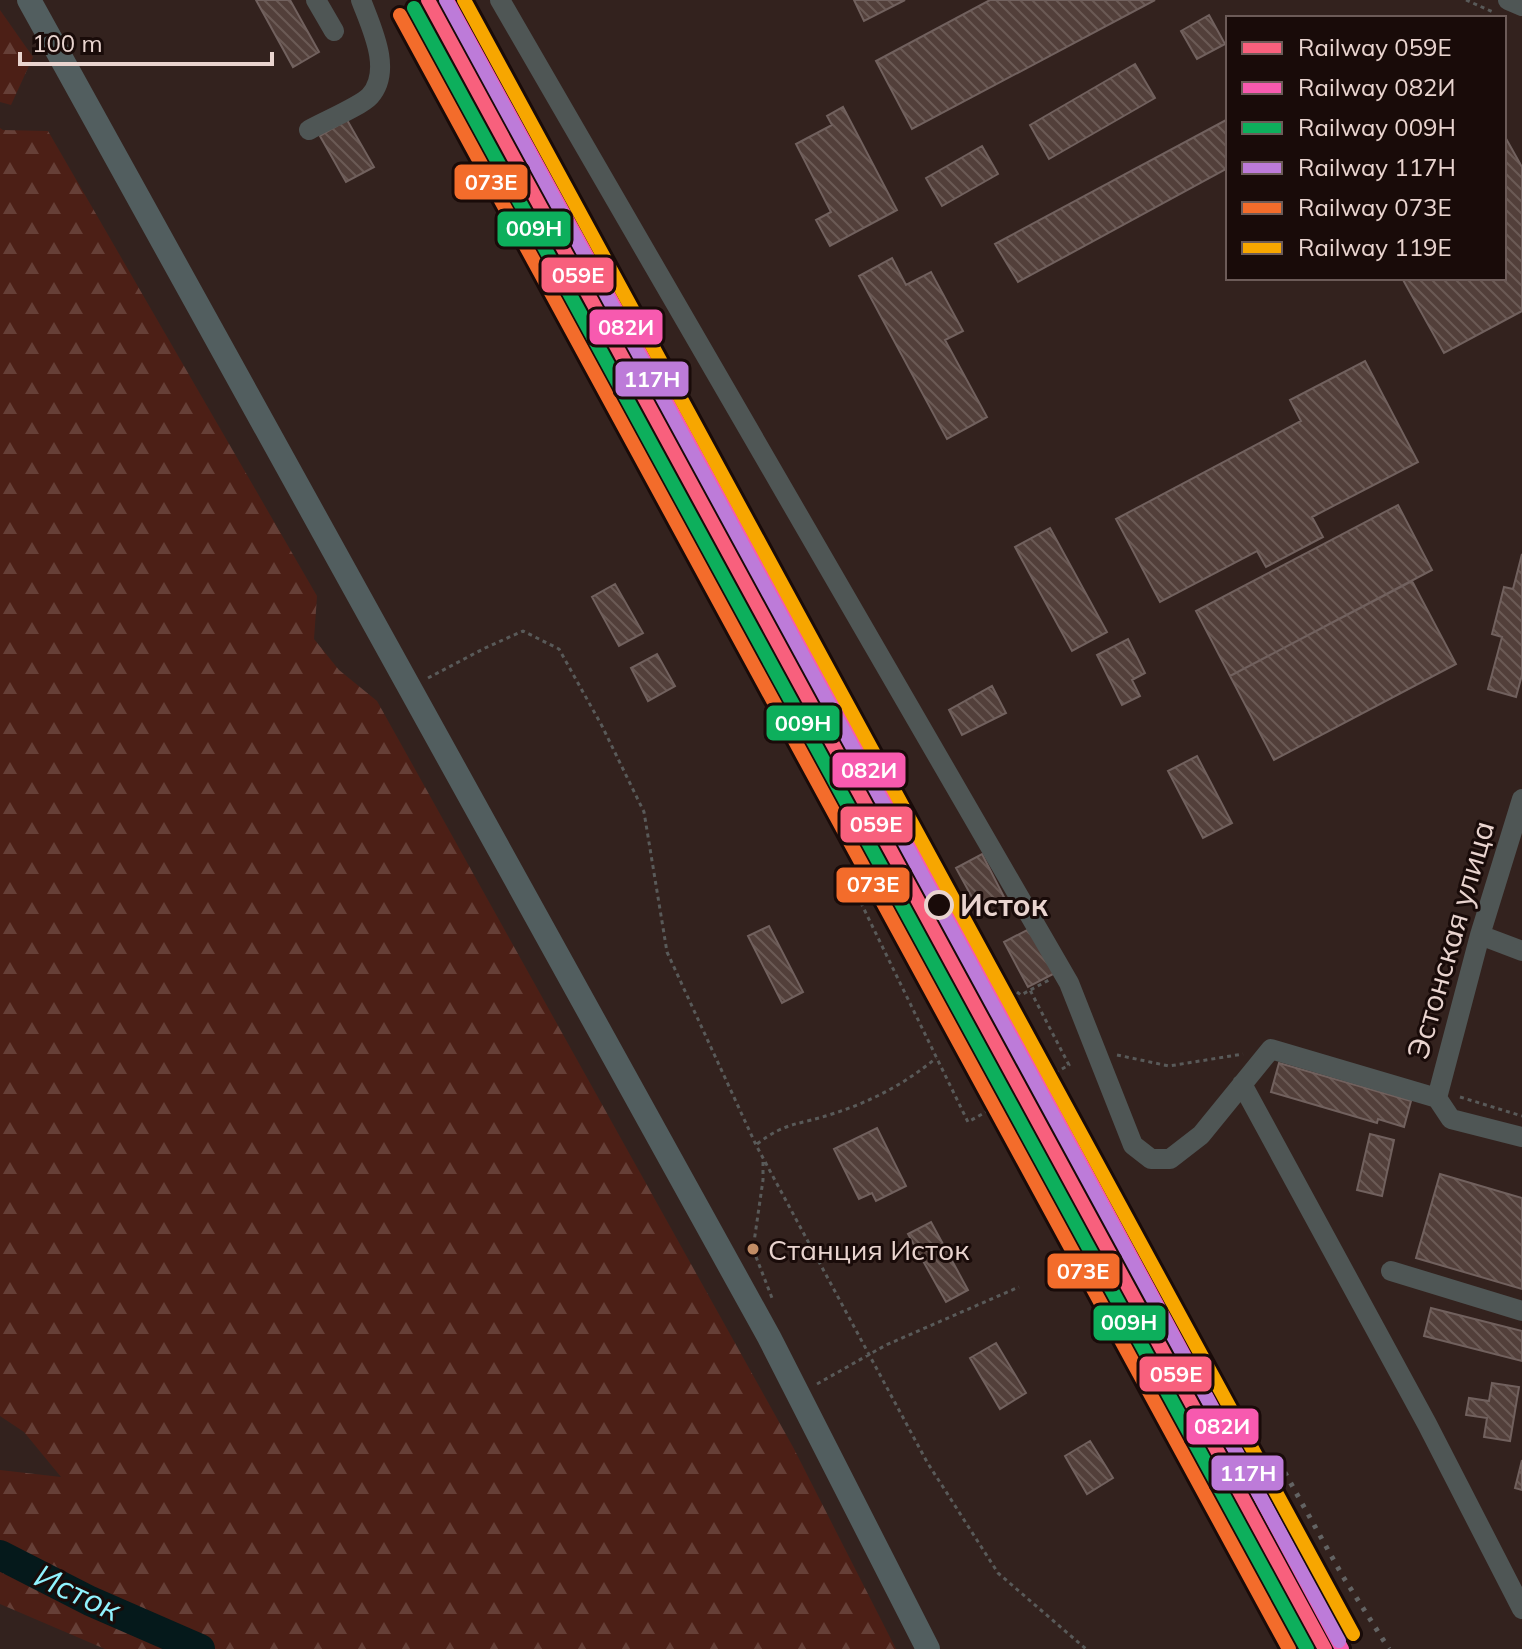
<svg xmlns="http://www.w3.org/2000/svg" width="1522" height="1649" font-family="Mulish,sans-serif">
<defs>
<pattern id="forest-firs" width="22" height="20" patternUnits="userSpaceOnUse" patternTransform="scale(2)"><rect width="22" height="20" fill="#4c1f16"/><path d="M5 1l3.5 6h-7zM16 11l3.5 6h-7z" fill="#663f37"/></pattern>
<pattern id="building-back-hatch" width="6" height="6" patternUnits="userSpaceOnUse" patternTransform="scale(2)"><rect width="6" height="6" fill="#523f3a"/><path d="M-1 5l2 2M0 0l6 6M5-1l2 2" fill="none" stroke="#6b5a55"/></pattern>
</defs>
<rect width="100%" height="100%" fill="#33221e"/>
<!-- forest -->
<path fill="url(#forest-firs)" d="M0,10L33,57L11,105L0,102Z
M0,128L3,130L48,131L317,596L314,639L339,670L377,701L793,1447L896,1649H105L0,1604V1470L61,1477L24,1432L0,1416Z"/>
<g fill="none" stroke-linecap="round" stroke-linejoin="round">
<!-- river -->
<path stroke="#05191b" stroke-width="30" d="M0,1555L90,1601L200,1649"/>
</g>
<!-- building -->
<path fill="url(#building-back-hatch)" stroke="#71615e" stroke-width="2" d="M256,0H290L319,52L293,67Z
M854,0H905L864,21Z
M990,0H1155L912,129L876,61Z
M1209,15L1225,44L1197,59L1181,31Z
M1135,64L1155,98L1049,159L1030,125Z
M843,107L897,210L830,246L816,220L831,212L796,144L832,125L827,116Z
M1228,119V168L1018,282L995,244Z
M347,120L374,167L346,182L320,136Z
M1504,135L1522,167V311L1444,353L1402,278H1504Z
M982,146L998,174L942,206L926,178Z
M892,258L906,285L931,272L963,331L945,340L987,417L947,439L859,276Z
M1365,361L1418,462L1312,517L1323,537L1266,567L1257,551L1160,602L1116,519L1301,421L1290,400Z
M1398,505L1432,570L1230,676L1196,611Z
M1050,528L1107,632L1072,651L1015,547Z
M1522,554V675L1516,697L1488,689L1502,637L1492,634L1504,587L1513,589Z
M1412,581L1456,664L1274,760L1230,676Z
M615,584L643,633L619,646L592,597Z
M1128,639L1145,673L1132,680L1140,696L1122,705L1097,655Z
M657,654L675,686L648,701L631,668Z
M992,686L1006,713L962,735L949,710Z
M1197,756L1232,823L1203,838L1168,771Z
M982,854L1004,897L979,910L956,868Z
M769,926L803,992L782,1003L748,936Z
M1031,928L1055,973L1028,987L1004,942Z
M1279,1063L1411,1101L1404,1127L1378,1119L1377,1123L1271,1092Z
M877,1128L906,1186L876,1201L872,1193L859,1199L834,1149Z
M1370,1134L1394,1140L1382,1196L1357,1190Z
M1440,1174L1522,1198V1289L1416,1258Z
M931,1222L968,1290L946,1302L908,1234Z
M1431,1308L1522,1331V1361L1424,1336Z
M996,1343L1026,1393L1000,1409L970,1358Z
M1492,1383L1519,1387L1510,1441L1484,1437L1487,1418L1466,1415L1469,1398L1489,1401Z
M1090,1441L1113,1478L1087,1494L1065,1456Z
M1522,1460V1490L1515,1488Z"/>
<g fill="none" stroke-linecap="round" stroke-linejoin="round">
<!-- path -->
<path stroke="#595a59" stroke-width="3" stroke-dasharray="4 4" stroke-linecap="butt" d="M1466,0L1493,12
M428,678L485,648L523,631L559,649L602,726L644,812L667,952L756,1145L927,1462L998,1573L1086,1649
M857,887L862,905L968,1122L1069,1065L1030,990
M1017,992L1021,995L1049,980
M1000,1031L1060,1143
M1117,1055L1169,1066L1243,1054
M1460,1097L1522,1116
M757,1144C787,1121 800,1125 832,1114C870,1102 905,1084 936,1058
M763,1162V1180L753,1249L772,1298
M817,1384L886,1345L1019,1287"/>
<!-- minor -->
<path stroke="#4f5655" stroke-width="20" d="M316,0L334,31
M500,0L1069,983L1133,1145L1151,1159H1170L1201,1135L1271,1049L1437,1098L1451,1119L1522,1137
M1508,0L1522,6
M309,130C323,122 361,106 370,96C393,70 371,27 361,0
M1480,935L1522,951
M1242,1084L1427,1424L1522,1609
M1437,1098L1480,935L1522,799
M1391,1271L1522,1311"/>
<!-- major -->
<path stroke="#525e5f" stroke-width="24" d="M29,0L769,1337L928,1649"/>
<!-- rail -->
<path stroke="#636363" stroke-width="5" stroke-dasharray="4 8" stroke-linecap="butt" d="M1279,1462L1342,1575L1389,1649"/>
<defs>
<path id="rail-1" d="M428,0L1325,1649"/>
<path id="rail-2" d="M447,0L942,904L1342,1649"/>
<path id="rail-3" d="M414,8L1307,1649"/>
<path id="rail-4" d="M446,0L1339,1641"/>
<path id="rail-5" d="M400,15L1289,1649"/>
<path id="rail-6" d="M464,0L1353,1634"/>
</defs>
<!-- rail-1 casing -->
<use href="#rail-1" stroke="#190b09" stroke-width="20"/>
<!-- rail-2 casing -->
<use href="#rail-2" stroke="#190b09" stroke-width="20"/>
<!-- rail-3 casing -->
<use href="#rail-3" stroke="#190b09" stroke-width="20"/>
<!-- rail-4 casing -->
<use href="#rail-4" stroke="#190b09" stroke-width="20"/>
<!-- rail-5 casing -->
<use href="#rail-5" stroke="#190b09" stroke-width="20"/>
<!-- rail-6 casing -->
<use href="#rail-6" stroke="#190b09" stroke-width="20"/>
<!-- rail-1 -->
<use href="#rail-1" stroke="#f8607d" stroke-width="14"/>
<!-- rail-2 -->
<use href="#rail-2" stroke="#f75aaf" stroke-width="14"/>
<!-- rail-3 -->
<use href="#rail-3" stroke="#0daf5c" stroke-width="14"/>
<!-- rail-4 -->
<use href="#rail-4" stroke="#bd7bd9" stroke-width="14"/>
<!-- rail-5 -->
<use href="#rail-5" stroke="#f36c2b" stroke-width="14"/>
<!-- rail-6 -->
<use href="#rail-6" stroke="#f7a600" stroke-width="14"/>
</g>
<!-- markers -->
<circle fill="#190b09" stroke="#e9d4cf" stroke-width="4" cx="939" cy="905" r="13"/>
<circle fill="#c18c65" stroke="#190b09" stroke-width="3" cx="753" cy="1249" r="7"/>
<g text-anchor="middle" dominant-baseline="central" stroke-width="6" stroke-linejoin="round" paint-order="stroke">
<!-- bus labels -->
<g font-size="28" fill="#e9d4cf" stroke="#190b09" text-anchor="start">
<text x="768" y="1249">Станция Исток</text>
</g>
<!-- stop labels -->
<g font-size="30" font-weight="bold" fill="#e9d4cf" stroke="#190b09" text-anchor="start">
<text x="960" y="905">Исток</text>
</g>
<!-- street labels -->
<g font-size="30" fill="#e9d4cf" stroke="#190b09">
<text transform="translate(1450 940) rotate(-74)">Эстонская улица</text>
</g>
<!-- water labels -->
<g font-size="32" font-style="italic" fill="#90f2fd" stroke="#190b09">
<text transform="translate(78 1592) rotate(25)">Исток</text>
</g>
</g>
<g stroke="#190b09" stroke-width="3">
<rect x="453" y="163" width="76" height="38" rx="8" fill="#f36c2b"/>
<rect x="496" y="210" width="76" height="38" rx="8" fill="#0daf5c"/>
<rect x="540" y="256" width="75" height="38" rx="8" fill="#f8607d"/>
<rect x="588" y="308" width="76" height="38" rx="8" fill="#f75aaf"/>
<rect x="614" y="360" width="76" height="38" rx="8" fill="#bd7bd9"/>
<rect x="765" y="704" width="76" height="38" rx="8" fill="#0daf5c"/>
<rect x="831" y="751" width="76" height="38" rx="8" fill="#f75aaf"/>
<rect x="839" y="805" width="75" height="39" rx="8" fill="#f8607d"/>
<rect x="835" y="866" width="76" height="38" rx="8" fill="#f36c2b"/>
<rect x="1046" y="1252" width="75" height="38" rx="8" fill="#f36c2b"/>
<rect x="1092" y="1304" width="75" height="38" rx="8" fill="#0daf5c"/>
<rect x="1138" y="1355" width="75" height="38" rx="8" fill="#f8607d"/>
<rect x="1185" y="1407" width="75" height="39" rx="8" fill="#f75aaf"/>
<rect x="1210" y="1454" width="75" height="38" rx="8" fill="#bd7bd9"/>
</g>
<g font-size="22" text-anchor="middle" font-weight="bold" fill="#fff">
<text x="491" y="190">073Е</text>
<text x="534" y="236">009Н</text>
<text x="578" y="283">059Е</text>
<text x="626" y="335">082И</text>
<text x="652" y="387">117Н</text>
<text x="803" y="731">009Н</text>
<text x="869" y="778">082И</text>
<text x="876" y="832">059Е</text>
<text x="873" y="892">073Е</text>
<text x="1083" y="1279">073Е</text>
<text x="1129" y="1330">009Н</text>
<text x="1176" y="1382">059Е</text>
<text x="1222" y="1434">082И</text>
<text x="1248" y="1481">117Н</text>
</g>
<!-- legend -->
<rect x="1226" y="16" width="280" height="264" fill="#190b09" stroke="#6c5b58" stroke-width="2"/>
<rect x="1242" y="42" width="40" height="12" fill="#f8607d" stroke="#6c5b58" stroke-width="2"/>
<text x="1298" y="56" font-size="24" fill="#e9d4cf">Railway 059Е</text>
<rect x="1242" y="82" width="40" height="12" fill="#f75aaf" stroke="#6c5b58" stroke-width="2"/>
<text x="1298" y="96" font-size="24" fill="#e9d4cf">Railway 082И</text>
<rect x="1242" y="122" width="40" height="12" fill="#0daf5c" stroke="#6c5b58" stroke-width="2"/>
<text x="1298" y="136" font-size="24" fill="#e9d4cf">Railway 009Н</text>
<rect x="1242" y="162" width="40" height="12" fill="#bd7bd9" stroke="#6c5b58" stroke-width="2"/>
<text x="1298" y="176" font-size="24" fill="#e9d4cf">Railway 117Н</text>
<rect x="1242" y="202" width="40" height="12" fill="#f36c2b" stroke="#6c5b58" stroke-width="2"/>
<text x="1298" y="216" font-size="24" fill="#e9d4cf">Railway 073Е</text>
<rect x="1242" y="242" width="40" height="12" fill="#f7a600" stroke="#6c5b58" stroke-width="2"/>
<text x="1298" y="256" font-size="24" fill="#e9d4cf">Railway 119Е</text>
<!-- scale -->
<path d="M20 52v12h252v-12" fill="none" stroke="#e9d4cf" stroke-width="4"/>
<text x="32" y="52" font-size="24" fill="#e9d4cf" stroke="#190b09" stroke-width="6" paint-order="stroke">100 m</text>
</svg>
